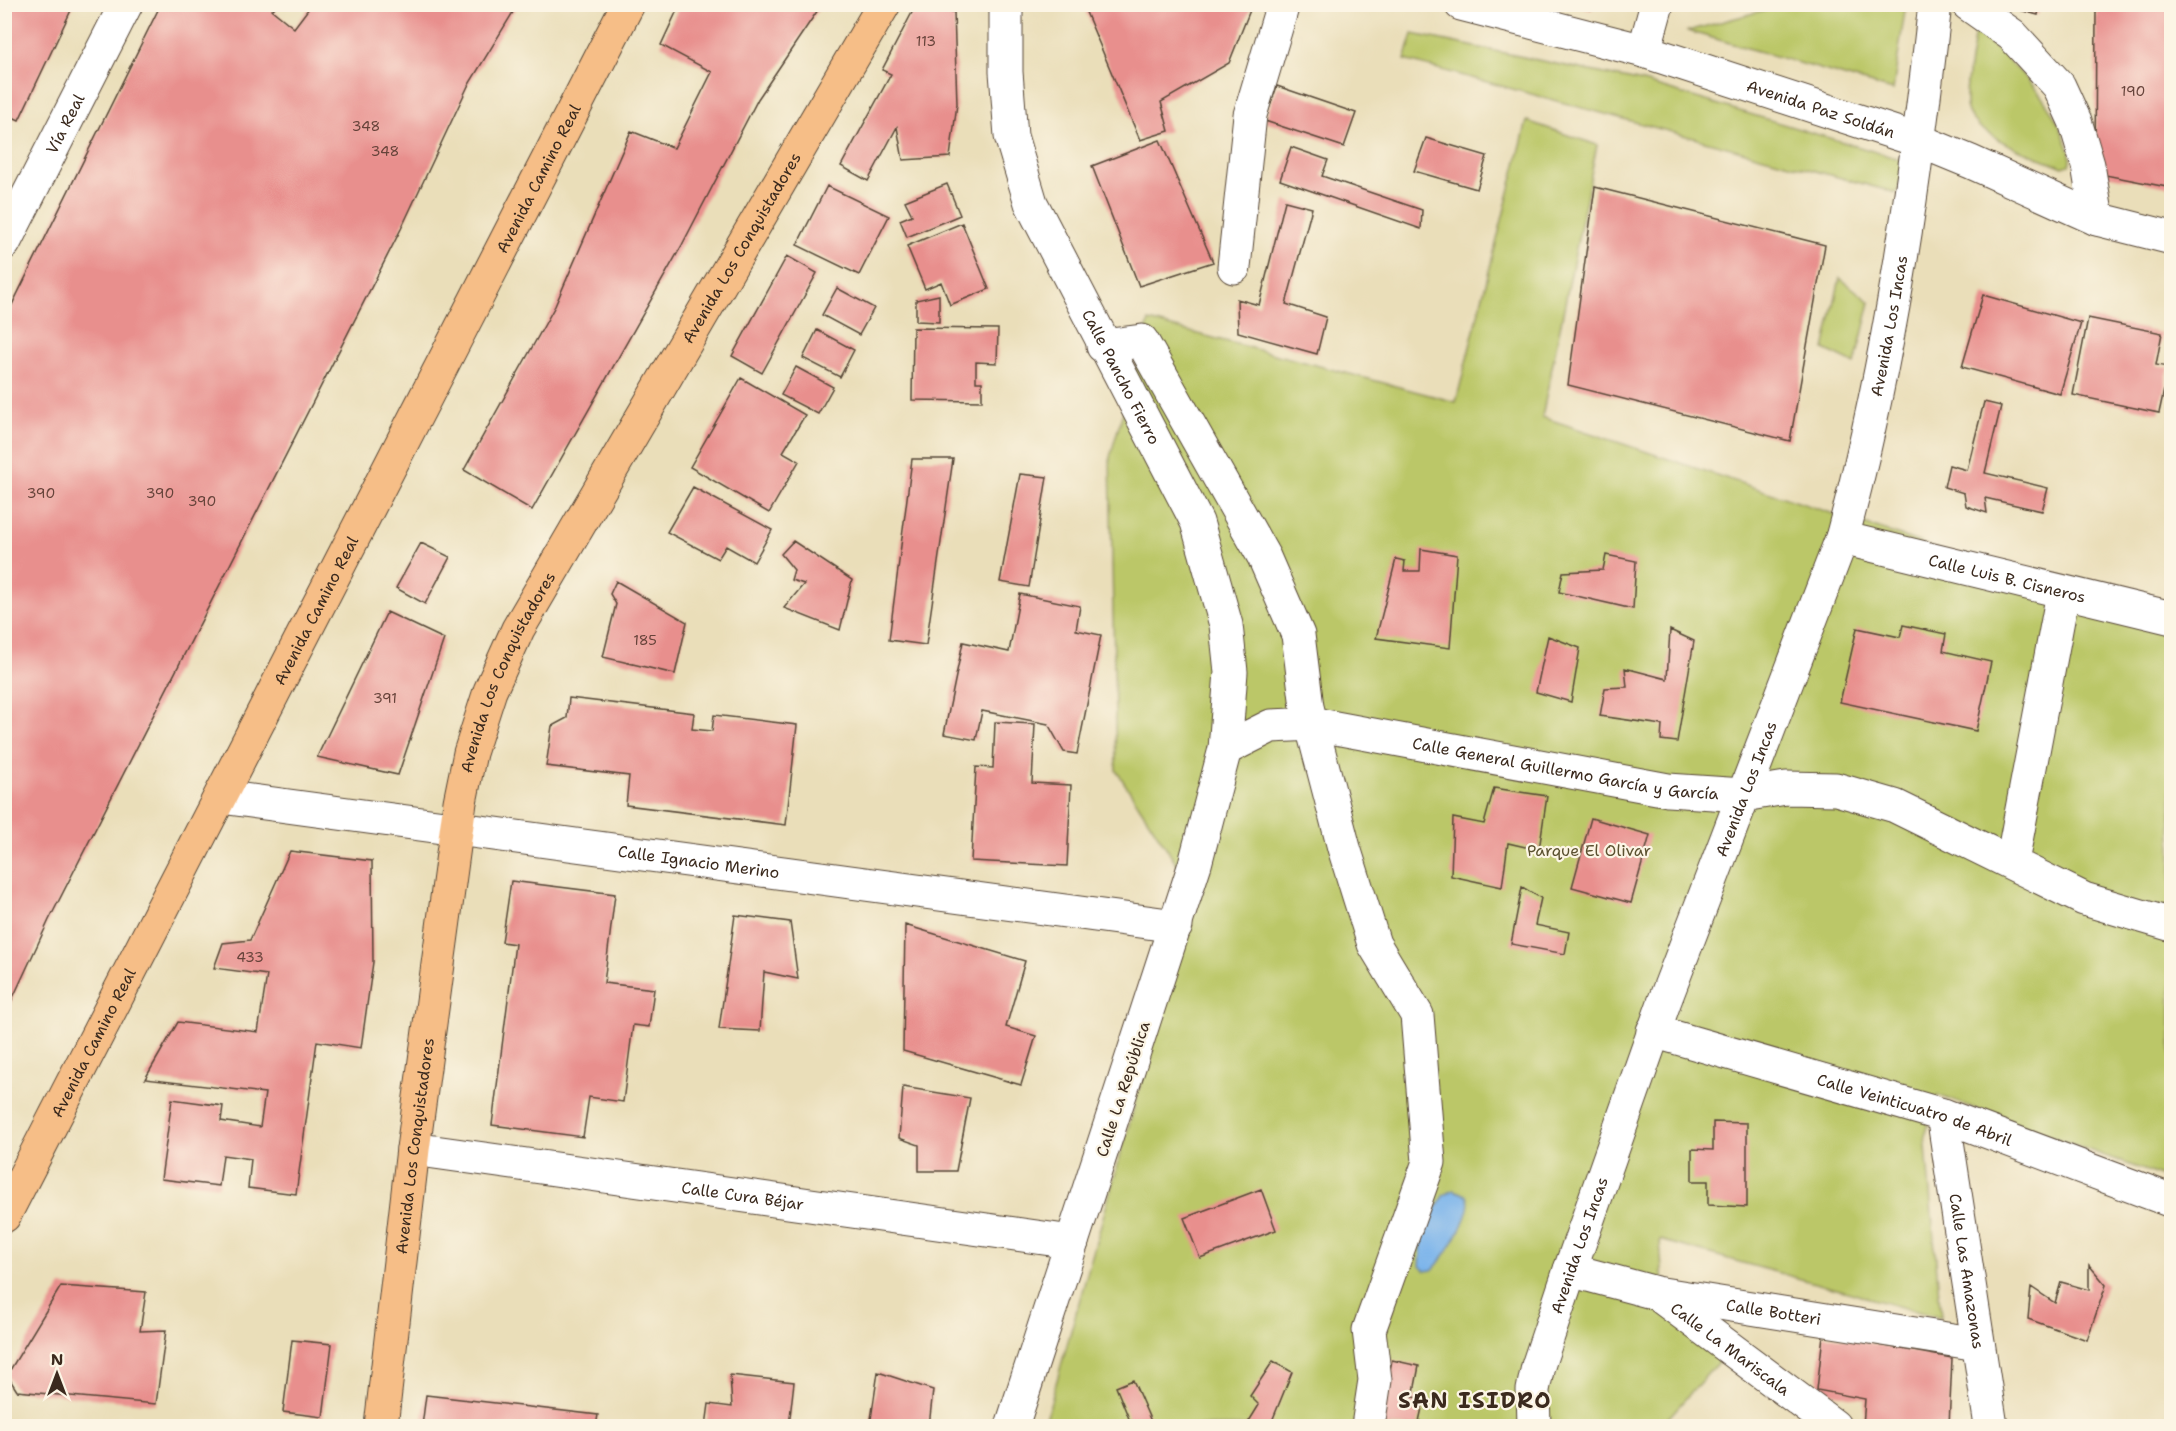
<svg xmlns="http://www.w3.org/2000/svg" width="2176" height="1431" font-family="'Shantell Sans',sans-serif">
<rect width="100%" height="100%" fill="#fcf5e5"/>
<filter id="ink" filterUnits="userSpaceOnUse"><feTurbulence type="fractalNoise" baseFrequency=".0167" numOctaves="2"/><feDisplacementMap in="SourceGraphic" scale="12" xChannelSelector="R" yChannelSelector="G"/><feConvolveMatrix kernelMatrix="1 2 1 2 8 2 1 2 1" color-interpolation-filters="sRGB"/></filter>
<filter id="wash" filterUnits="userSpaceOnUse"><feTurbulence type="fractalNoise" baseFrequency=".008" numOctaves="4" result="noise"/><feDisplacementMap in="SourceGraphic" scale="24" xChannelSelector="R" yChannelSelector="G"/><feGaussianBlur stdDeviation="1.35" result="paint"/><feColorMatrix in="noise" values="0 0 0 0 0 0 0 0 0 0 0 0 0 0 0 0 0 1.4 0 .05"/><feComposite in="paint" operator="in"/></filter>
<g filter="url(#wash)">
<rect width="100%" height="100%" fill="#eadeb9"/>
<!-- green -->
<path fill="#bbc768" stroke="#7b7843" stroke-width="1.5" d="M1906,4L1893,90L1688,31L1783,5Z
M1975,30C2010,62 2048,92 2065,139C2069,148 2072,155 2069,165L2063,167C2037,156 1967,135 1966,104C1965,80 1972,54 1975,30Z
M1413,34L1643,82L1906,161L1897,193L1405,60Z
M1527,121L1597,145L1542,417L2171,626V1180L1938,1095L1925,1136L1941,1318L1660,1240L1663,1287L1721,1359L1661,1426H1044L1195,892L1116,770L1110,457L1149,321L1456,402Z
M1840,278L1870,302L1855,364L1824,349Z"/>
<!-- water -->
<path fill="#7ab4eb" stroke="#5a6f84" stroke-width="1.5" d="M1453,1190L1467,1195C1476,1210 1445,1259 1432,1270L1425,1271L1420,1266L1422,1236L1443,1196Z"/>
<g id="blocks">
<!-- building -->
<path fill="#e88f8d" d="M4,4H74L19,120L4,113Z
M161,4H278L272,10L294,28L312,4H518L468,86L401,229L49,920L4,1017V321Z
M680,4H822L758,99L682,245L532,510L464,470L555,306L631,131L674,148L712,72L661,45Z
M1575,4H1594L1592,10Z
M2001,4H2040L2038,15L2001,5Z
M2067,4H2172V188L2095,173L2096,9Z
M916,5L954,12L957,104L950,157L903,160L897,127L868,181L841,166L891,74L882,70Z
M1083,5H1252L1229,63L1161,102L1169,131L1140,140Z
M1277,86L1356,113L1344,147L1265,121Z
M1426,138L1487,156L1477,189L1414,171Z
M1160,140L1213,262L1139,286L1092,166Z
M1291,147L1328,160L1322,176L1422,210L1421,229L1280,180Z
M947,184L960,215L907,237L900,220L912,215L905,201Z
M827,186L889,216L859,275L797,245Z
M1595,187L1825,245L1790,441L1568,385Z
M1285,201L1312,208L1286,304L1326,317L1317,354L1238,332L1237,299L1259,305Z
M962,223L989,289L950,305L941,282L925,289L907,246Z
M787,256L817,273L762,373L732,356Z
M837,288L874,308L859,335L822,315Z
M939,295V322L916,321V300Z
M1983,295L2081,323L2060,394L1962,367Z
M2088,318L2162,333L2156,365L2169,367L2159,413L2073,395Z
M913,328L998,329L997,363L976,362V382H982V401L912,400Z
M817,330L854,350L840,377L803,358Z
M796,367L833,387L818,414L781,395Z
M741,378L805,415L783,452L799,461L769,513L690,467Z
M1984,402L2001,406L1985,473L2048,488L2042,511L1985,498L1987,513L1966,506L1964,493L1944,487L1949,465L1967,470Z
M912,459H953L926,645L889,640Z
M1020,474L1047,477L1029,587L1000,582Z
M693,487L772,530L754,562L726,546L718,559L667,532Z
M793,541L852,580L840,630L784,608L804,584L791,580L794,570L781,554Z
M421,543L450,557L425,604L396,588Z
M1421,549L1457,555L1450,648L1376,638L1396,559L1405,561L1404,571H1420Z
M1606,555L1636,561L1633,609L1559,592L1563,572L1603,570Z
M616,581L687,622L675,674L603,657L616,604L610,594Z
M1020,594L1080,606L1076,630L1101,635L1077,754L1064,752L1048,724L982,711L976,740L944,734L963,642L1009,652Z
M387,612L444,639L398,775L317,757Z
M1903,625L1946,634L1943,651L1991,662L1976,731L1840,702L1857,628L1900,637Z
M1670,630L1694,641L1677,742L1661,740L1662,725L1600,716L1605,688L1627,687L1625,668L1667,679Z
M1548,636L1580,648L1571,702L1536,692Z
M569,698L694,713L692,729L712,731L714,715L797,725L786,825L626,805L629,776L546,766L552,726L567,718Z
M995,722L1035,724L1032,783L1071,785L1067,866L971,861L976,767L993,768Z
M1494,788L1547,796L1539,850L1508,843L1502,887L1451,876L1453,818L1484,824Z
M1591,818L1650,835L1631,903L1572,887Z
M290,851L372,861L373,962L361,1048L317,1041L296,1194L248,1188L251,1159L223,1155L219,1186L161,1179L172,1099L223,1106L221,1121L260,1127L265,1093L145,1079L178,1022L258,1032L267,975L214,968L223,943L250,940Z
M511,881L615,894L604,983L654,989L649,1027L633,1025L623,1102L589,1097L583,1137L492,1125L515,944L502,942Z
M1522,887L1541,898L1535,925L1569,932L1565,954L1511,944Z
M735,915L790,922L798,979L764,972L760,1031L719,1029Z
M905,925L1025,961L1006,1027L1036,1036L1021,1085L903,1051Z
M903,1087L970,1098L956,1171H919V1145L899,1138Z
M1713,1122L1747,1123V1207L1708,1205V1181H1692V1149L1713,1150Z
M1261,1189L1276,1230L1200,1258L1184,1218Z
M2089,1265L2106,1285L2087,1340L2028,1319L2031,1287L2055,1303L2061,1282L2089,1290Z
M61,1286L146,1292L140,1331L166,1330L156,1404L17,1391L7,1375Z
M1823,1335L1952,1358L1949,1426H1863L1865,1399L1817,1390Z
M292,1340L332,1344L323,1417L283,1412Z
M1392,1360L1419,1366L1413,1397L1424,1399L1418,1426H1379Z
M1273,1361L1292,1372L1270,1426H1246L1259,1405L1250,1396Z
M878,1372L933,1390L929,1426H870Z
M730,1375L794,1382L789,1426H706L709,1404L732,1407Z
M1133,1380L1153,1426H1132L1116,1387Z
M426,1395L598,1415L596,1426H422Z"/>
</g>
</g>
<g filter="url(#ink)">
<use href="#blocks" fill-opacity="0" stroke="#554535" stroke-width="1.5"/>
<g fill="none" stroke-linecap="round" stroke-linejoin="round">
<defs>
<g id="minor">
<path id="s1" d="M1006,4V72L1011,136L1031,203L1197,522L1226,625L1231,672L1225,749L1195,864L1012,1426"/>
<path id="s2" d="M1461,4L1644,51L1920,141L1971,162L2097,219L2172,238"/>
<path d="M1968,4L2012,35L2059,86L2075,121L2088,165L2097,219"/>
<path d="M1644,51L1657,4"/>
<path id="s3" d="M4,243L126,4"/>
<path d="M1234,267L1250,115L1283,4"/>
<path d="M1103,346L1142,341L1264,557L1298,635L1307,707L1344,848L1374,944L1417,1015L1429,1162L1369,1330L1375,1380L1368,1426"/>
<path id="s4" d="M1842,538L2172,618"/>
<path id="s5" d="M1225,749L1271,726L1314,724L1668,790L1743,795L1786,788L1836,789L1895,806L2084,899L2172,925"/>
<path id="s6" d="M221,797L1176,926"/>
<path d="M2012,862L2063,593"/>
<path id="s7" d="M1653,1031L1943,1115L2172,1201"/>
<path id="s8" d="M1943,1115L1991,1426"/>
<path id="s9" d="M413,1149L1072,1242"/>
<path id="s10" d="M1570,1270L1656,1293L1978,1344"/>
<path id="s11" d="M1660,1296L1834,1426"/>
<path id="s12" d="M1534,1426L1533,1390L1538,1366L1570,1270L1665,1000L1842,538C1889,364 1915,184 1935,4"/>
</g>
<g id="major">
<path id="s13" d="M4,1216L628,4"/>
<path id="s14" d="M381,1426L413,1149L460,802L470,753L490,691L518,629L884,4"/>
</g>
</defs>
<!-- minor casing -->
<use href="#minor" stroke="#554535" stroke-width="35"/>
<!-- major casing -->
<use href="#major" stroke="#554535" stroke-width="35"/>
<!-- minor -->
<use href="#minor" stroke="#fff" stroke-width="33"/>
<!-- major -->
<use href="#major" stroke="#f6be87" stroke-width="33"/>
</g>
</g>
<g text-anchor="middle" dominant-baseline="central" stroke-width="4.5" stroke-linejoin="round" paint-order="stroke">
<!-- number labels -->
<g font-size="14" fill="#66433a">
<text x="926" y="41">113</text>
<text x="2133" y="91">190</text>
<text x="366" y="126">348</text>
<text x="385" y="151">348</text>
<text x="41" y="493">390</text>
<text x="160" y="493">390</text>
<text x="202" y="501">390</text>
<text x="645" y="640">185</text>
<text x="385" y="698">391</text>
<text x="250" y="957">433</text>
</g>
<!-- street labels -->
<g font-size="16" fill="#3b2a1e" stroke="#fcf5e5">
<text stroke="none"><textPath href="#s2" startOffset="375">Avenida Paz Soldán</textPath></text>
<text stroke="none"><textPath href="#s3" startOffset="134">Vía Real</textPath></text>
<text stroke="none"><textPath href="#s13" startOffset="1167">Avenida Camino Real</textPath></text>
<text stroke="none"><textPath href="#s14" startOffset="1254">Avenida Los Conquistadores</textPath></text>
<text stroke="none"><textPath href="#s12" startOffset="1160">Avenida Los Incas</textPath></text>
<text stroke="none"><textPath href="#s1" startOffset="398">Calle Pancho Fierro</textPath></text>
<text stroke="none"><textPath href="#s4" startOffset="170">Calle Luis B. Cisneros</textPath></text>
<text stroke="none"><textPath href="#s13" startOffset="681">Avenida Camino Real</textPath></text>
<text stroke="none"><textPath href="#s14" startOffset="768">Avenida Los Conquistadores</textPath></text>
<text stroke="none"><textPath href="#s5" startOffset="350">Calle General Guillermo García y García</textPath></text>
<text stroke="none"><textPath href="#s12" startOffset="674">Avenida Los Incas</textPath></text>
<text stroke="none"><textPath href="#s6" startOffset="482">Calle Ignacio Merino</textPath></text>
<text stroke="none"><textPath href="#s13" startOffset="195">Avenida Camino Real</textPath></text>
<text transform="translate(1123 1089) rotate(-72)">Calle La República</text>
<text stroke="none"><textPath href="#s7" startOffset="273">Calle Veinticuatro de Abril</textPath></text>
<text stroke="none"><textPath href="#s14" startOffset="282">Avenida Los Conquistadores</textPath></text>
<text stroke="none"><textPath href="#s9" startOffset="333">Calle Cura Béjar</textPath></text>
<text stroke="none"><textPath href="#s12" startOffset="188">Avenida Los Incas</textPath></text>
<text stroke="none"><textPath href="#s8" startOffset="158">Calle Las Amazonas</textPath></text>
<text stroke="none"><textPath href="#s10" startOffset="208">Calle Botteri</textPath></text>
<text stroke="none"><textPath href="#s11" startOffset="88">Calle La Mariscala</textPath></text>
</g>
<!-- park labels -->
<g font-size="16" fill="#5b5130" stroke="#fcf5e5">
<text x="1589" y="850">Parque El Olivar</text>
</g>
<!-- district labels -->
<g font-size="22" font-weight="bold" letter-spacing="1.5" fill="#3b2a1e" stroke="#fcf5e5">
<text x="1475" y="1400">SAN ISIDRO</text>
</g>
</g>
<!-- margin -->
<rect width="2176" height="1431" fill="none" stroke="#fcf5e5" stroke-width="24"/>
<!-- north arrow -->
<g transform="translate(57 1374)" stroke="#fcf5e5" stroke-width="4.5" paint-order="stroke">
<path d="M0-4.5L10 22L0 15L-10 22Z" fill="#3b2a1e"/>
<text y="-9" font-size="16" font-weight="bold" text-anchor="middle" fill="#3b2a1e">N</text>
</g>
</svg>
